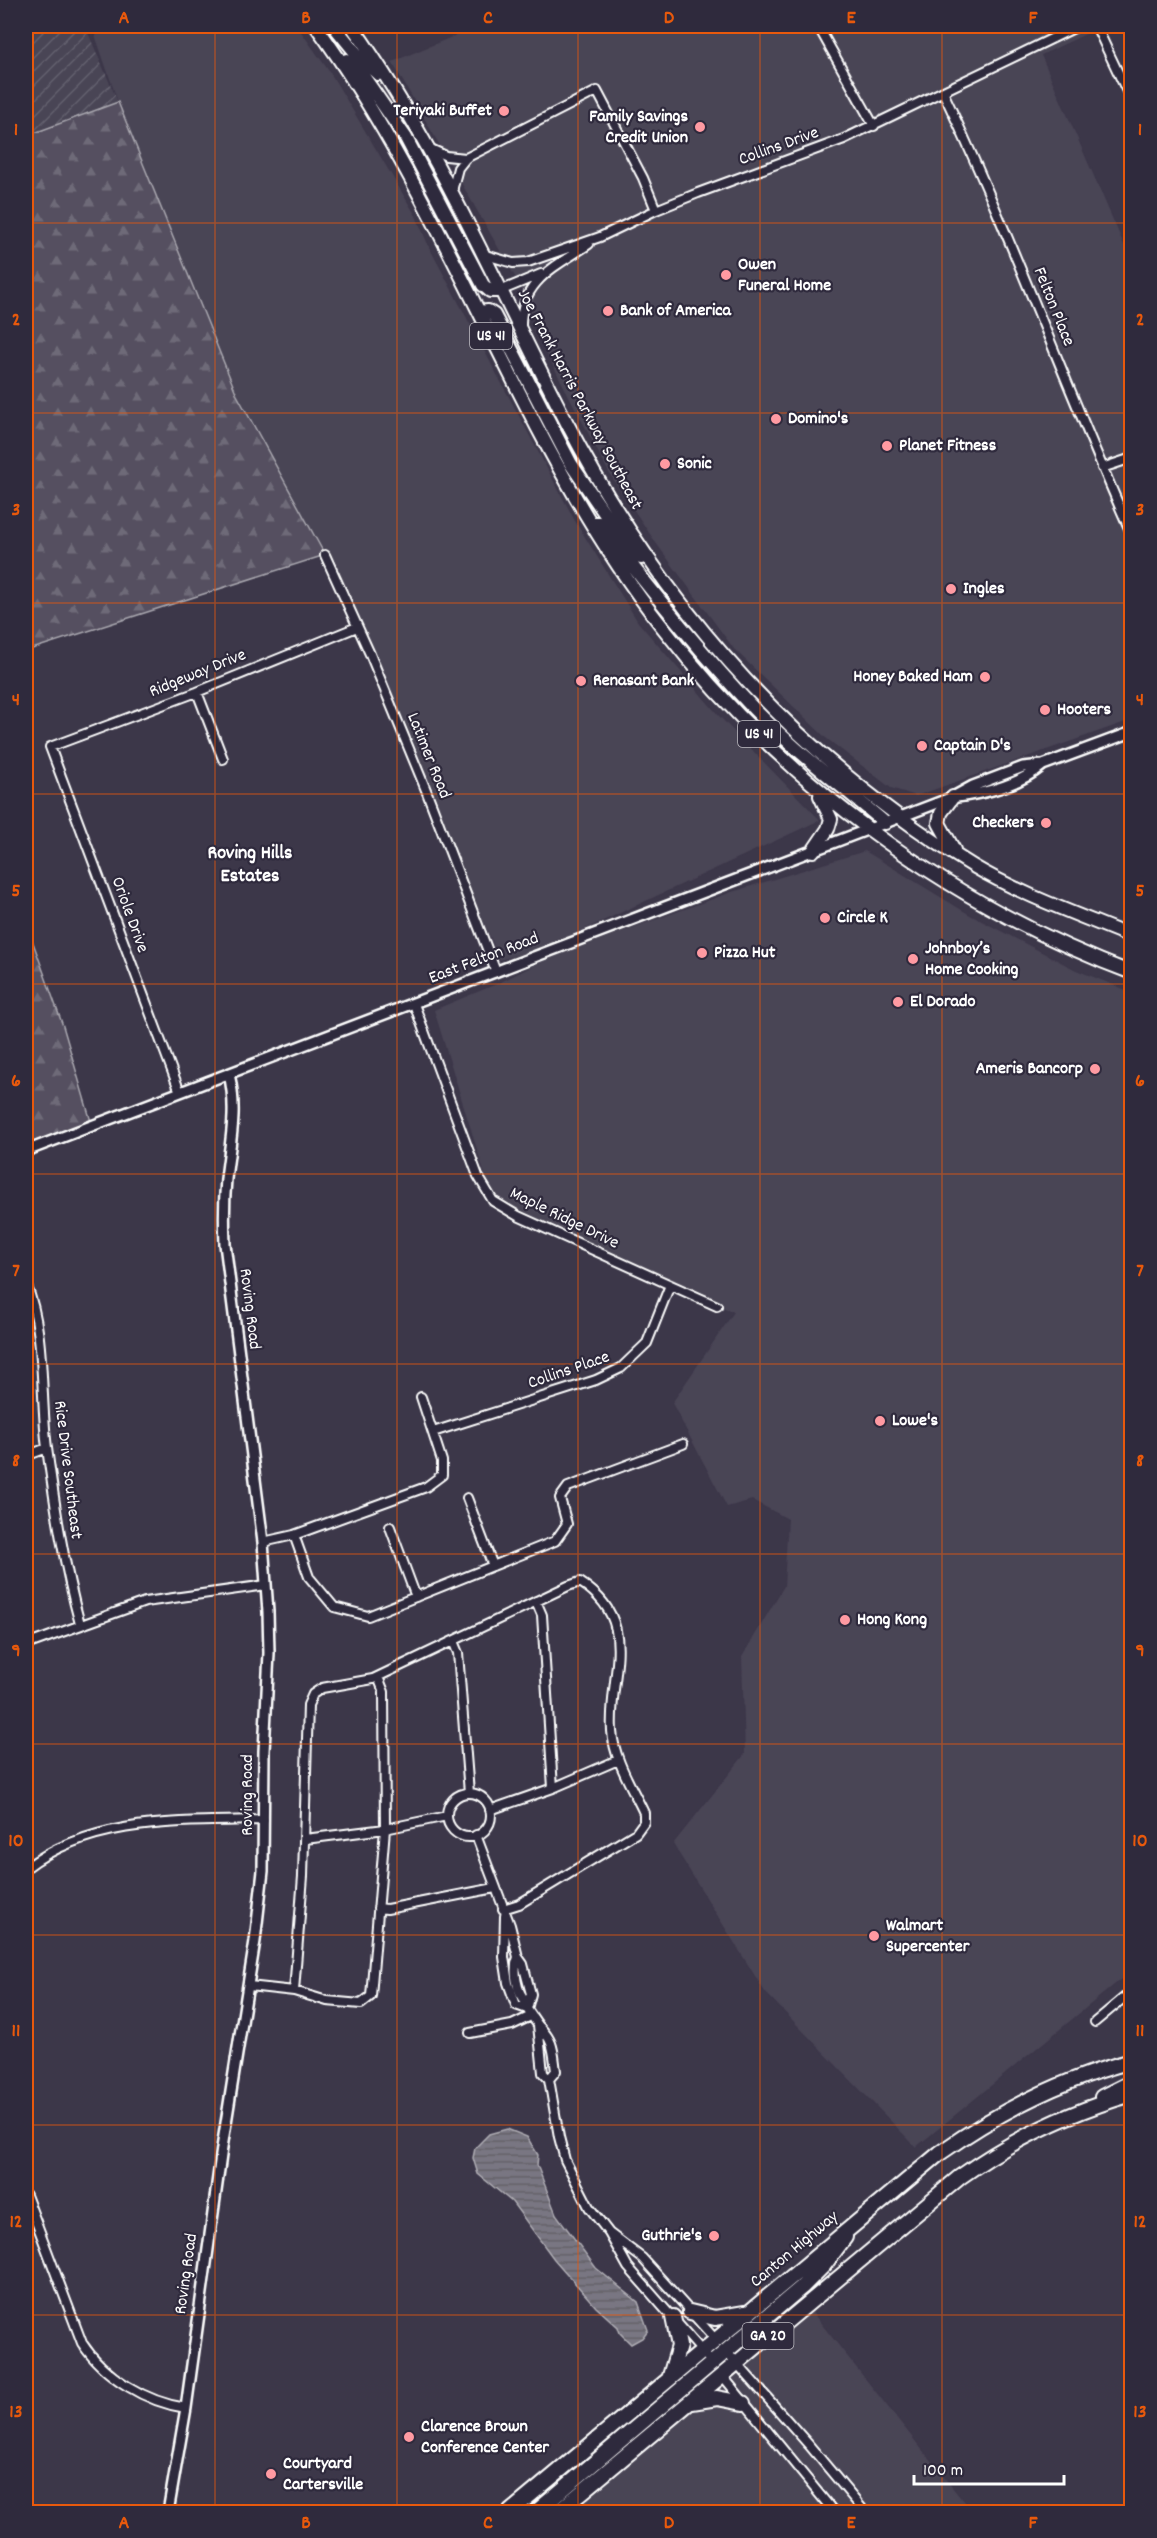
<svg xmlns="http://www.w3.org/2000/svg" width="1157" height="2538" font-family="Dekko,sans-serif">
<defs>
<pattern id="industrial-furrows" width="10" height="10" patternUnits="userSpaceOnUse" patternTransform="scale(1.5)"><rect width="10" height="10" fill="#494455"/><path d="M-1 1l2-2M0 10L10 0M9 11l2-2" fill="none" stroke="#64606e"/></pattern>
<pattern id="forest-firs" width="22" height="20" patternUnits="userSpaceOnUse" patternTransform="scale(1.5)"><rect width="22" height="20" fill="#555060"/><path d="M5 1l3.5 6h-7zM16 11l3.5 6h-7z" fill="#6e6a78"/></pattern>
<pattern id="water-rules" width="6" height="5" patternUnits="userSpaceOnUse" patternTransform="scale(1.5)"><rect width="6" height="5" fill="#797682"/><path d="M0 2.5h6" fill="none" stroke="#626167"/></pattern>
</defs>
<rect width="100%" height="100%" fill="#3c3749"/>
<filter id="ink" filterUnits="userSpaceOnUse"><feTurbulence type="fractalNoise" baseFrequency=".0167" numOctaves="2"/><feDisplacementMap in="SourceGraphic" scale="12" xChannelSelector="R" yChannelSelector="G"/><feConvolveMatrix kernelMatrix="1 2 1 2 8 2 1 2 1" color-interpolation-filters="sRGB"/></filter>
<g filter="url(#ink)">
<!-- built -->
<path fill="#494455" d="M92,26H297L331,74L416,216L429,247L575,521L638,622L720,717L820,820L551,945L500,960L325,555L237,395L118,102Z
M478,26H1098L1090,32L1041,55L1131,261V720L916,796L891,788L826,738L734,649L656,543L609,473L547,354L522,289L392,62Z
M865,851L970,915L1076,970L1131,992V1971L916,2147L765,1992L673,1844L745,1754L742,1657L784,1586L788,1519L752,1500L727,1507L672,1403L734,1312L670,1285L493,1201L434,1010L499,983L551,957L732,892Z
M811,2311L972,2512H569Z"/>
<!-- industrial -->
<path fill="url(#industrial-furrows)" d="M26,26H85L118,102L26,136Z"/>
<!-- forest -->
<path fill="url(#forest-firs)" stroke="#aaa8b0" stroke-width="1.5" d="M118,102L237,395L325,555L26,651V136Z
M26,923L63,1026L92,1125L26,1151Z"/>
<!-- water -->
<path fill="url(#water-rules)" stroke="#afadb4" stroke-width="1.5" d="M507,2129L527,2137L538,2155L537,2165L556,2214L596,2268L638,2302L648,2330L642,2338L631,2344L620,2333L618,2327L596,2307L554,2259L512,2202L478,2174L473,2158L475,2148L489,2134Z"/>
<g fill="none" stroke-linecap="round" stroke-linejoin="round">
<defs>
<path id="minor" d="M818,26L874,126
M1096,26L1132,102
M943,92C1012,237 1066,388 1132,535
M431,149L446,156L466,158
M452,191L458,168L466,158L597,91L643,178L656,210
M482,254L513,263L528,262L600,237L656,210L698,193L844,139L1078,26
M500,291L541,274
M521,327C520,281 555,267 589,244
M1102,468L1132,458
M325,555L370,654L426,790L496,972
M197,692L223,759
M414,1004L478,1176L493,1201L518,1216L717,1306
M180,1092L50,747L197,692L357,627
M26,1284C46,1332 40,1396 47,1448C55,1507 64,1566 80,1624
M433,1432L596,1380L621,1368L647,1343L670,1285
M26,1456L47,1448
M467,1498L493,1566
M390,1527L416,1597
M294,1535L309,1577L334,1607L368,1616L555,1541L567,1524L560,1498L568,1487L683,1444
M263,1542L294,1535L426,1487L442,1475V1461L421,1397
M453,1641L458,1653L469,1793
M26,1645L145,1602L266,1585
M553,1788L618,1760
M447 1815a22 22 0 1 1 44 0a22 22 0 1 1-44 0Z
M490,1810L553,1788L542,1615L536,1601
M476,1835L510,1925L518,1957L523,1964L531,1994L527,2009L538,2025
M305,1839L385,1829L447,1816
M26,1868C93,1817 183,1822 264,1820
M378,1908L387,1909L495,1888
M505,1916L504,1957L508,1983L516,2005L527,2009
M518,1957C513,1969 516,1993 527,2002
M249,1986L294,1991L303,1876L308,1705L313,1694L322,1688L373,1679L568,1586L580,1582C642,1622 608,1674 612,1731C614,1760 632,1787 644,1813V1822L636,1833L519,1904L503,1909
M294,1991L327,2001L361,2004L371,1996L385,1829L384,1692L378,1677
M1095,2022L1132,1991
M470,2033L512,2025L531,2016
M549,2079L556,2071C553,2049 554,2041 538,2025L543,2073L549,2079L559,2137L565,2160L589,2207L609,2233L628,2267L714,2365
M26,2195L82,2343C104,2377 146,2402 186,2408
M609,2233L642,2258L717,2341
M725,2350L809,2445L865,2512
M721,2374L834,2512"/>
<path id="tertiary" d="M957,797C988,793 1019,785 1043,765
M26,1151L953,797L973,786L1023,767L1043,765L1132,732
M168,2512L186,2408L222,2148L255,1941L263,1871L264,1751L269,1653L268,1612L263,1542L225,1244C224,1222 224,1201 226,1179C230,1142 238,1111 229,1074"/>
<path id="primary" d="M316,26C406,150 466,291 537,427C573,496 612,563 660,624C781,781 946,903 1132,973
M334,26L360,58L378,74
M352,26C439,148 498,290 567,423C663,608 795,757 973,866C1022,895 1079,915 1132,937
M347,60L361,73L406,138L483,285L490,291H500
M479,312L488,311L494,315L571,464L616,530L641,558
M595,523H599C648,587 698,650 754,709C794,750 841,785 885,823
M953,797L941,813L939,823L954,850
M813,851L828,829L831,819L820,796"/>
<path id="trunk" d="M1102,2097L1132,2082
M690,2312L715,2318L745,2313
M670,2376L679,2346L673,2317
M692,2402L717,2398L743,2403
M510,2512L940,2153C998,2112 1062,2079 1132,2061
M536,2512L802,2287L824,2265L845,2237
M558,2512L960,2177C1013,2139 1069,2112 1132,2094"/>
</defs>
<!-- minor casing -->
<use href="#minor" stroke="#fff" stroke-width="12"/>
<!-- tertiary casing -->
<use href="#tertiary" stroke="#fff" stroke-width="14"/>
<!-- primary casing -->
<use href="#primary" stroke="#fff" stroke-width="16"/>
<!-- trunk casing -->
<use href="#trunk" stroke="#fff" stroke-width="18"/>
<!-- minor -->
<use href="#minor" stroke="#2f2a3d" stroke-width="8"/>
<!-- tertiary -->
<use href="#tertiary" stroke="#2f2a3d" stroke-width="9"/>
<!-- primary -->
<use href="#primary" stroke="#2f2a3d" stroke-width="12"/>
<!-- trunk -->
<use href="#trunk" stroke="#2f2a3d" stroke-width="14"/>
</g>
</g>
<!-- grid -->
<path fill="none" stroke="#e8590c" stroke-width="1.5" stroke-opacity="0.55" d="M215,26V2512M397,26V2512M578,26V2512M760,26V2512M942,26V2512M26,223H1132M26,413H1132M26,603H1132M26,794H1132M26,984H1132M26,1174H1132M26,1364H1132M26,1554H1132M26,1744H1132M26,1935H1132M26,2125H1132M26,2315H1132"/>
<!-- markers -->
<g fill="#ff9aa2" stroke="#2f2a3d" stroke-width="2">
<circle cx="504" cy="111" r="6"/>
<circle cx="700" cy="127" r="6"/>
<circle cx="726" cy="275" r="6"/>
<circle cx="608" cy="311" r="6"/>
<circle cx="776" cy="419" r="6"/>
<circle cx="887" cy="446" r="6"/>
<circle cx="665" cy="464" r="6"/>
<circle cx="951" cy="589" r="6"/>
<circle cx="985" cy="677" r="6"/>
<circle cx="581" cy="681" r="6"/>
<circle cx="1045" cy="710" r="6"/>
<circle cx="922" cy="746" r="6"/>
<circle cx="1046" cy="823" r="6"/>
<circle cx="825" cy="918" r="6"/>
<circle cx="702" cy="953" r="6"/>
<circle cx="913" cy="959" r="6"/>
<circle cx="898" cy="1002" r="6"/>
<circle cx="1095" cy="1069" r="6"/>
<circle cx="880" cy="1421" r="6"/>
<circle cx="845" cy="1620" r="6"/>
<circle cx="874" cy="1936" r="6"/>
<circle cx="714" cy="2236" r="6"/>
<circle cx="409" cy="2437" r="6"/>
<circle cx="271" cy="2474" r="6"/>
</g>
<g text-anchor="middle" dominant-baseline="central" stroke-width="4.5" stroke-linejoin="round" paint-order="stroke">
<!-- shield labels -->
<g fill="#2f2a3d" stroke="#c1bfc5" stroke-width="1.5">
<rect x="470" y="323" width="42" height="26" rx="4.5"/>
<rect x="738" y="721" width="42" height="26" rx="4.5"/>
<rect x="742.5" y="2323" width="51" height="26" rx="4.5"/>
</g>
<g font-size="16" font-weight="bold" fill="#fff">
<text x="491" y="336">US 41</text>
<text x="759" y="734">US 41</text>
<text x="768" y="2336">GA 20</text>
</g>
<!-- poi labels -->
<g font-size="18" font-weight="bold" fill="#fff" stroke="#2f2a3d" text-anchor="start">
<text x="492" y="111" text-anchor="end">Teriyaki Buffet</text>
<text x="688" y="117" text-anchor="end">Family Savings<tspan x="688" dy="21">Credit Union</tspan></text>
<text x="738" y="265">Owen<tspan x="738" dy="21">Funeral Home</tspan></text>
<text x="620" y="311">Bank of America</text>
<text x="788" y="419">Domino's</text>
<text x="899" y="446">Planet Fitness</text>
<text x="677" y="464">Sonic</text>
<text x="963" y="589">Ingles</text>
<text x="973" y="677" text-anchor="end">Honey Baked Ham</text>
<text x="593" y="681">Renasant Bank</text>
<text x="1057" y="710">Hooters</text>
<text x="934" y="746">Captain D's</text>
<text x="1034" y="823" text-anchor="end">Checkers</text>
<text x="837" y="918">Circle K</text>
<text x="925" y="949">Johnboy’s<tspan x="925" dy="21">Home Cooking</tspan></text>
<text x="714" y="953">Pizza Hut</text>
<text x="910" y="1002">El Dorado</text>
<text x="1083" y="1069" text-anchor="end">Ameris Bancorp</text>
<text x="892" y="1421">Lowe's</text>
<text x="857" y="1620">Hong Kong</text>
<text x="886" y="1926">Walmart<tspan x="886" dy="21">Supercenter</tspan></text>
<text x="702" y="2236" text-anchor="end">Guthrie's</text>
<text x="421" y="2427">Clarence Brown<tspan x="421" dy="21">Conference Center</tspan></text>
<text x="283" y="2464">Courtyard<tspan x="283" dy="21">Cartersville</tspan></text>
</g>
<!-- street labels -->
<g font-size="18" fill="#fff" stroke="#2f2a3d">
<text transform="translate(779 147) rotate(-20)">Collins Drive</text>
<text transform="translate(1053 307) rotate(68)">Felton Place</text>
<text transform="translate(579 400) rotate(62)">Joe Frank Harris Parkway Southeast</text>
<text transform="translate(198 674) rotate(-22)">Ridgeway Drive</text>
<text transform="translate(428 756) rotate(68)">Latimer Road</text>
<text transform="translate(129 915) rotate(70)">Oriole Drive</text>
<text transform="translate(484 959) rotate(-21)">East Felton Road</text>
<text transform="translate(564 1219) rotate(26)">Maple Ridge Drive</text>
<text transform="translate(249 1309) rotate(83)">Roving Road</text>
<text transform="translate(569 1371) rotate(-19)">Collins Place</text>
<text transform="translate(67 1470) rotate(83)">Rice Drive Southeast</text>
<text transform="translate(248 1795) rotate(-90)">Roving Road</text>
<text transform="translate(795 2250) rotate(-40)">Canton Highway</text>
<text transform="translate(187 2274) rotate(-82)">Roving Road</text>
</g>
<!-- neighbourhood labels -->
<g font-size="20" font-weight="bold" fill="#fff" stroke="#2f2a3d">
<text x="250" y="854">Roving Hills<tspan x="250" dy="23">Estates</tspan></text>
</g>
</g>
<!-- margin -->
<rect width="1157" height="2538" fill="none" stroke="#2f2a3d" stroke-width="66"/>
<!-- scale -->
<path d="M914 2475v9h150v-9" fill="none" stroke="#ffffff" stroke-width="3"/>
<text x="923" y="2475" font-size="18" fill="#ffffff" stroke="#2f2a3d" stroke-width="4.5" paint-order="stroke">100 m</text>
<rect x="33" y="33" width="1091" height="2472" fill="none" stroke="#e8590c" stroke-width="2"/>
<g font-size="20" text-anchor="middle" font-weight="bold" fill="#e8590c">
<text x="124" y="23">A</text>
<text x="306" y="23">B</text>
<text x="488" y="23">C</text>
<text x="669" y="23">D</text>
<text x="851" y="23">E</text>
<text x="1033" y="23">F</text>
<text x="16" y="135">1</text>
<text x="1140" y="135">1</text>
<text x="16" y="325">2</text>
<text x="1140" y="325">2</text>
<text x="16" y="515">3</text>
<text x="1140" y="515">3</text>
<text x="16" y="705">4</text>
<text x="1140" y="705">4</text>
<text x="16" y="896">5</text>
<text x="1140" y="896">5</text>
<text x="16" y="1086">6</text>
<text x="1140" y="1086">6</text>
<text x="16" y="1276">7</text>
<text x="1140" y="1276">7</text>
<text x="16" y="1466">8</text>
<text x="1140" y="1466">8</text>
<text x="16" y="1656">9</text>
<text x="1140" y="1656">9</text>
<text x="16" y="1846">10</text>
<text x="1140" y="1846">10</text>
<text x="16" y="2036">11</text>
<text x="1140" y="2036">11</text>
<text x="16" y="2227">12</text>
<text x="1140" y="2227">12</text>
<text x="16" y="2417">13</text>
<text x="1140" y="2417">13</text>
<text x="124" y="2528">A</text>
<text x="306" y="2528">B</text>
<text x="488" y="2528">C</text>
<text x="669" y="2528">D</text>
<text x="851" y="2528">E</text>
<text x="1033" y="2528">F</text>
</g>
</svg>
